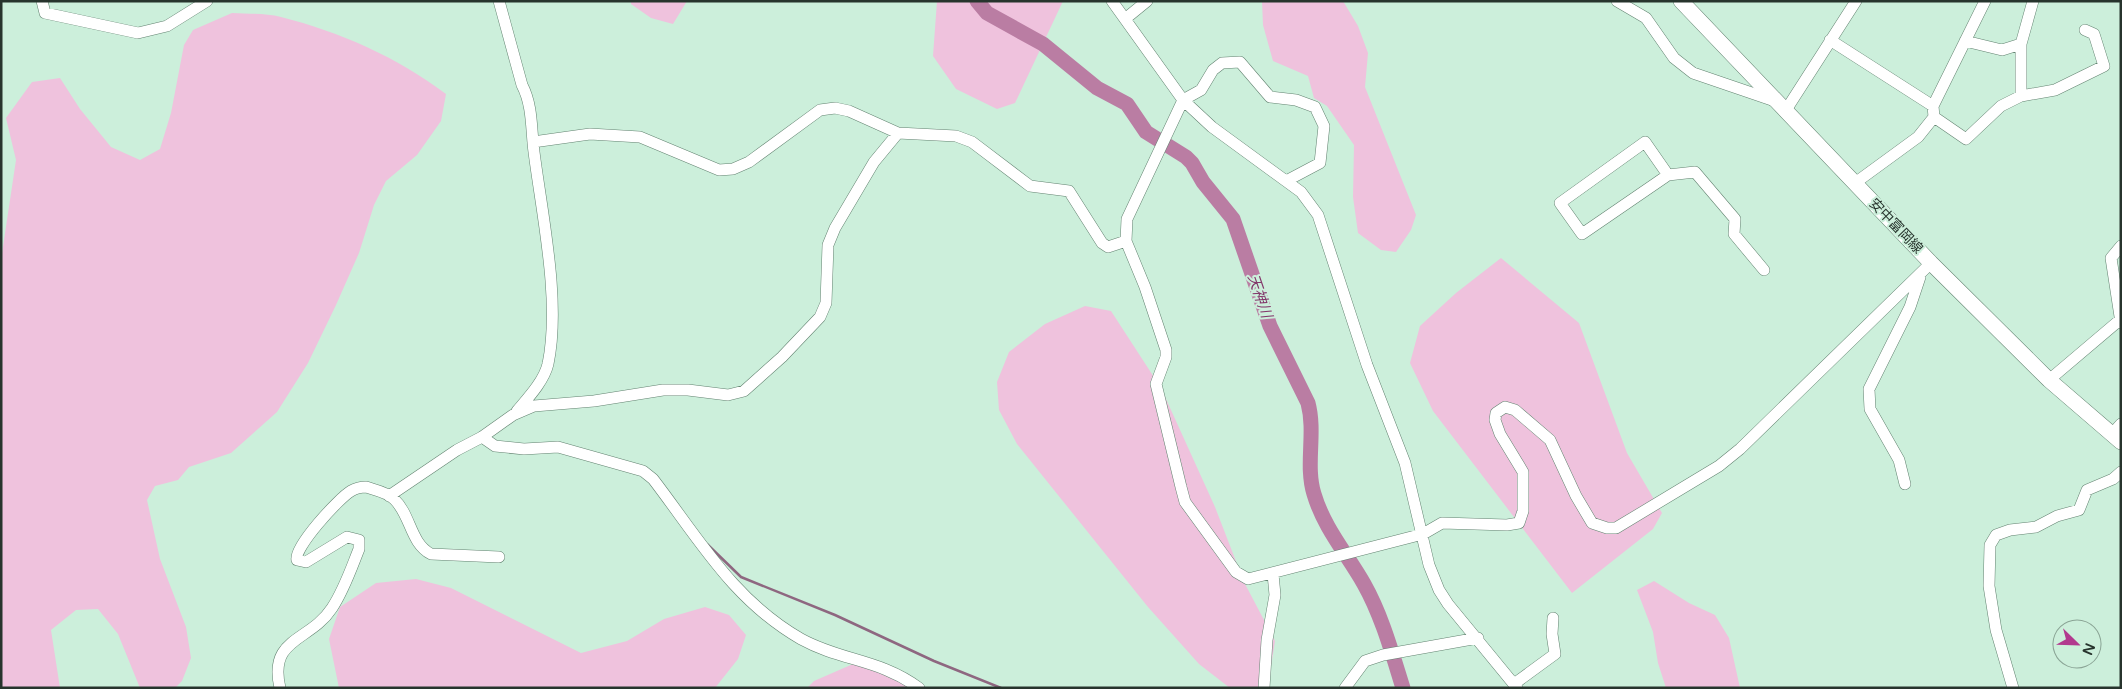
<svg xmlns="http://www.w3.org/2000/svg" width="2122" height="689" font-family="'Varela Round','Noto Sans JP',sans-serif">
<rect width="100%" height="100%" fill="#ccefdb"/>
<!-- green -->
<path fill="#efc2dd" d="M631,1H687L673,24L651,18L631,4Z
M937,1H1063L1015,103L997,109L956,89L933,56Z
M1262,1H1343L1358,26L1368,53L1365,87L1416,215L1411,230L1396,252L1381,250L1358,233L1353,197L1354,145L1327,106L1314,98L1308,76L1273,61L1263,25Z
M232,13C248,14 266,13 281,17C340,32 397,57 446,94L441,121L417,155L386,181L374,205L359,253L336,305L308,363L277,412L231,453L189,467L178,480L155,486L147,500L160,559L186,627L191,658L182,681L175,688H140L118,634L98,609L76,610L51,630L60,688H1V260L16,160L6,118L32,82L60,78L80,109L111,147L140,160L160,149L171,113L184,45L193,30Z
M1501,258L1579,323L1627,453L1662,513L1653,529L1572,593L1433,411L1410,363L1420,326L1456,293Z
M1085,306L1111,311L1161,388L1215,507L1244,582L1275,641L1270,673L1264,688H1230L1199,664L1148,607L1017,444L999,410L997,382L1009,352L1045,324Z
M416,579L451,588L581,653L627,641L664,619L705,607L729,615L746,635L738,659L715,688H339L329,639L340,607L376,583Z
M1654,581L1689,603L1715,615L1729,638L1740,688H1666L1658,663L1653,632L1637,590Z
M853,664L889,675L917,688H807L814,681Z"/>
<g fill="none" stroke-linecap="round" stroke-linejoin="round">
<!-- stream -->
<path stroke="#8e6780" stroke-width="2.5" d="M707,544L741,577L835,615L934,661L1001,688"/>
<!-- river -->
<path stroke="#ba7da3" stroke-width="15" d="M977,1L987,13L1043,44L1097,88L1127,104L1146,132L1186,157L1192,163L1203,182L1233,219L1270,326L1308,403C1316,433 1305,465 1314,494C1324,528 1347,554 1364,584C1382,616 1392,653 1403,688"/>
<defs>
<path id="minor" d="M42,1L45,13L138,33L167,26L207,1
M499,1L522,85C533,106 531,130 534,152C542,215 561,301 548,364C544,381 528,398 517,411
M1112,1L1183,100L1212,127L1301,192L1318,215L1367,365L1405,463L1429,565L1439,590L1448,604L1517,688
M1617,1L1646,18L1674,58L1693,73L1775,101
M1125,19L1147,1
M1830,40L1933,106
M1965,41L2002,50L2021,44
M2021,96V44L2033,1
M1786,110L1856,1
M1934,117L1966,139L2001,106L2021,96L2055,90L2104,66L2094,34L2085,30
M533,142L590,134L640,137L719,170L733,169L749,162L820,110L835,108L849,111L898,133L956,136L972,142L1030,186L1069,191L1102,243L1108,247L1126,241
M1668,175L1645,142L1560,203L1582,234L1668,175L1695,172L1735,219L1734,234L1764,270
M1286,181L1320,163L1324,126L1315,107L1296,100L1270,97L1240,62L1222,63L1213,70L1201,90L1183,100L1127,219L1126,241L1145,287L1166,350V357L1156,384L1181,487L1185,502L1236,572L1248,579L1423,534L1442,523L1507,525L1519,523L1523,511V472L1500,434L1495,420L1496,413L1505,407L1515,410L1550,440L1576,496L1592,523L1607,528H1616L1719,466L1740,449L1931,263
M1855,183L1918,137L1934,117L1933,106L1985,1
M2121,246L2111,258L2121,323
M2049,380L2121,319
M2112,434L2121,424
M482,437L495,446L524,449L558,447L643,471L653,479C699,539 733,600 801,639C841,661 880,659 919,688
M1905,484L1899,460L1870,409L1869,389L1910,307L1920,277
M389,496L457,450L482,437L513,415L534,406L594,401L663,390H688L728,395L744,391L782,357L820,317L826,303L828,245L835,228L874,162L898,133
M1514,684L1555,654L1552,634L1553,618
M280,688C268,637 310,642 332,608C344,590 351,569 359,549V540L347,537L306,562L297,560C293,548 339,498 351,491C356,488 360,487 366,487C375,490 387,492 394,499C411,515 410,543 431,554L499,557
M1264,688L1267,640L1275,595L1273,574
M1345,688L1365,661L1383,655L1478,638
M2013,688L1996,630L1989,586L1990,545L1996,535L2010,530L2036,527L2057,516L2079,510L2087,490L2113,479L2121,472"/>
<path id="major" d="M1681,1L1931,263L2049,380L2121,442"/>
</defs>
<!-- minor casing -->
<use href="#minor" stroke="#638371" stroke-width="12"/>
<!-- major casing -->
<use href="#major" stroke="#638371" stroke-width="16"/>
<!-- minor -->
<use href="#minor" stroke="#fff" stroke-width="11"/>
<!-- major -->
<use href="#major" stroke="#fff" stroke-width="15"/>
</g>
<g text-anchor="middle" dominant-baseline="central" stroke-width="4" stroke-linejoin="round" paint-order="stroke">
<!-- street labels -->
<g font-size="14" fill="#27342d" stroke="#ccefdb">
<text transform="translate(1896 226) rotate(46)">安中富岡線</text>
</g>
<!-- water labels -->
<g font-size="15" font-style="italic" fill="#83386b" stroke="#ccefdb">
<text transform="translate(1260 296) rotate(71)">天神川</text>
</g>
</g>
<!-- border -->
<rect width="2122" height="689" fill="none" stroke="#27342d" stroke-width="5"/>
<!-- north arrow -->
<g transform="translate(2077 644) rotate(113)"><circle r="24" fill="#ccefdb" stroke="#8aa495"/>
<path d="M0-4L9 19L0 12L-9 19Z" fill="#b2398e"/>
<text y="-8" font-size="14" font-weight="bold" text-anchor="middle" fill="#27342d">N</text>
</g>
</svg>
